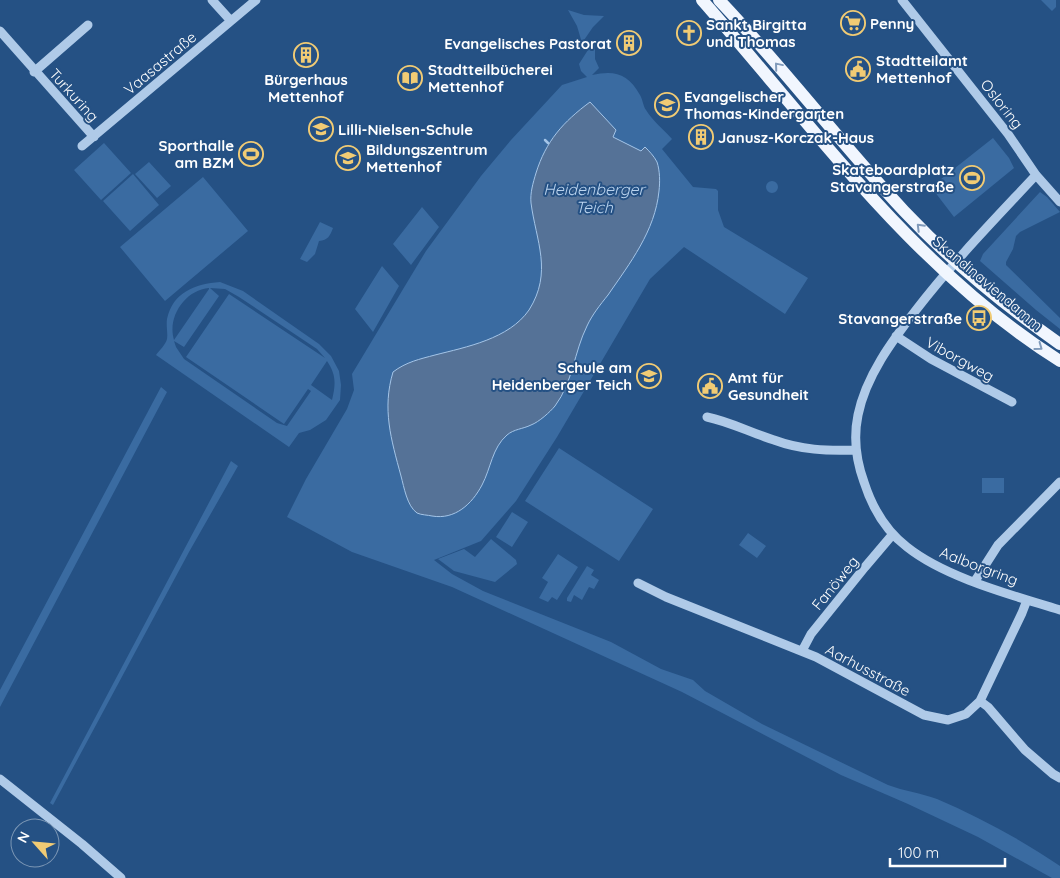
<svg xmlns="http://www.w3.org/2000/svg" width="1060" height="878" font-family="Quicksand,sans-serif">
<rect width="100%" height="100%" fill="#255184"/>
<!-- green -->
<path fill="#3a6ba1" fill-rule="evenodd" d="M1041,0H1056V7L1052,11Z
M568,10L584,15L604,16L593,27L582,43L577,26Z
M595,39V59L599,68L592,75C614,70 628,73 640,95C643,100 643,106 646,110C652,120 664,130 672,139L662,149L693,187L716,189L718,191V210L724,227L808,278L785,314L684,247L650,279L557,437L516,501L481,541L434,560L452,574L483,591L611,642L661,669L693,680L705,691L762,724L888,785C904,791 921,793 937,799C979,817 1022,840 1060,866V878H1052L978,837L908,804L841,775L682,692L452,587L352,552L287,517L306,479L347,409L354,390L352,374L426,251L481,176L511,140L562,85L587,77L581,71L579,64Z
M993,138L1009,158L1014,168L954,217L931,187Z
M104,143L131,173L101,200L74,170Z
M149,162L171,186L157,198L135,174Z
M133,174L159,205L130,231L103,201Z
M203,177L248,231L165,301L120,247Z
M766 187a6 6 0 1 1 12 0a6 6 0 1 1-12 0Z
M1040,192L1047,197L1060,212L1020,232L1016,236L1013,249L1006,262V265L1060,318V329L1036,310L980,261L983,254Z
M422,207L439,227L411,265L393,244Z
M320,222L333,228C330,236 328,240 319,241L315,254L307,262L300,259Z
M382,266L399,286L373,332L355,309Z
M220,282L243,291L319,344L331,356L339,371L341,385L340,400L326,420L310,430L299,433L289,447L156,355C159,351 166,344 167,339C168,333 166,326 167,319C173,292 195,284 220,282ZM209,288V289L174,340C167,317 185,290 209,288ZM210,288L225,289L239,297L317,349L325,358L229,294L186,357L284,424L308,389L311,391L287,426L277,423L184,359L176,347L174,341L184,347L219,296ZM327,361C336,374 336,384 332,400L311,385Z
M161,387L167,392L0,707V690Z
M559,448L653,509L619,561L525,501Z
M231,461L238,466L189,552L53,805L50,803Z
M982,478H1004V493H982Z
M512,512L528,522L512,547L496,537Z
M748,533L766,546L757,558L739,545Z
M491,539L516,560L517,564L495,582L454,571L438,559L464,549L475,557Z
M558,554L578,567L557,600L552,597L548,602L539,598L548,582L542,578Z
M587,566L594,570L591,575L599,580L594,589L589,587L582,600L574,595L571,602L567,601V598Z"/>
<!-- water -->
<path fill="#557297" stroke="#a4c5e8" d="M590,102L616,130L613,137L641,151L645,147C649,151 654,156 657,162C660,171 660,182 659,191C655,231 630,263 608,295C600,305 592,315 587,326C574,352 573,382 555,406C550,412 539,422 531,425C523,429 514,429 507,435C492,448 491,468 482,485C472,504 455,520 432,516C428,515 421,515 417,513C407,506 404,487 401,476C391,439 382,409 393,372C406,362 420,359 435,355C466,347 509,339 529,310C553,272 536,241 531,203C530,193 533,183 536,173C546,141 563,122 590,102Z"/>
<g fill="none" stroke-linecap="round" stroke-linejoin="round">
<!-- stream -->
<path stroke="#a4c5e8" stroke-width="2.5" d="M545,140L548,143"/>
<!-- minor -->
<path stroke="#afcae8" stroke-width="9" d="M212,0L231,21
M902,0L1008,134L1036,175L1060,202
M0,31L94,137
M34,72L88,25
M82,146L256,0
M1036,175C995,219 953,262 916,310C892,341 866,376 858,415C853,439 856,460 864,482C872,507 886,531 907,547C946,578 1012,595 1060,610
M896,336L931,359L1012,402
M707,417C731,422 751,433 774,440C801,450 827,451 855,450
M975,581L998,545L1060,482
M638,583L666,597L816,657L924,715L948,720L966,714L980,701L1022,613L1027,600
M802,651L811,634L865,567L893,534
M980,701L988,707L1025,750L1053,774L1060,778
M0,779L82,844L121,878"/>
<!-- major -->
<path stroke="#f1f6fe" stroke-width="12" d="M702,0C814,127 915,270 1060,361
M719,0C784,68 840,143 904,211C951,261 1004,305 1060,344"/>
</g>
<!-- one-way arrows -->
<defs><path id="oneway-chevron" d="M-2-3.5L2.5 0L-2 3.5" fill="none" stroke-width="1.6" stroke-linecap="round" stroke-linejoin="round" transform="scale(1.25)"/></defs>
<g stroke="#819bbb">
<use href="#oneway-chevron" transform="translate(778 66) rotate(-130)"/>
<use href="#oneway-chevron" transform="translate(920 227) rotate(-135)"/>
<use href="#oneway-chevron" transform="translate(1039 347) rotate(36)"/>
</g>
<!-- icons -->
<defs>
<symbol id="supermarket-ring" viewBox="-11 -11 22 22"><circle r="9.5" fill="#255184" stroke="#f1cb74" stroke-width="1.5"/><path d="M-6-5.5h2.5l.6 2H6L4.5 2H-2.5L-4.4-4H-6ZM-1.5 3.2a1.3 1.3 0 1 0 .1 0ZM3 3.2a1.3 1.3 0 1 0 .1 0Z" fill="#f1cb74"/></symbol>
<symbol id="church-ring" viewBox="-11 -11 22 22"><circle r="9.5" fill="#255184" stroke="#f1cb74" stroke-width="1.5"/><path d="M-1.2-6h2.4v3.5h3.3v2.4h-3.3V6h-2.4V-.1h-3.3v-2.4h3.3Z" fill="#f1cb74"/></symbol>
<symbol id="building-ring" viewBox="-11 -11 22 22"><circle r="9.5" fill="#255184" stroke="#f1cb74" stroke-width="1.5"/><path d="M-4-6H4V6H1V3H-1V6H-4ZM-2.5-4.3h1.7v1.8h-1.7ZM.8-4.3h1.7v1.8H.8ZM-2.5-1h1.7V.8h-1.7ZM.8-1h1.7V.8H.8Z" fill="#f1cb74"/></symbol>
<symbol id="civic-ring" viewBox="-11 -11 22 22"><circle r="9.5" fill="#255184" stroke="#f1cb74" stroke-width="1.5"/><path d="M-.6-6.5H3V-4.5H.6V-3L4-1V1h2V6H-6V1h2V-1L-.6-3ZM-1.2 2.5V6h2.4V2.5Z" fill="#f1cb74"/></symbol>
<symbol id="library-ring" viewBox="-11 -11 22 22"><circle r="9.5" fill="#255184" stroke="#f1cb74" stroke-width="1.5"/><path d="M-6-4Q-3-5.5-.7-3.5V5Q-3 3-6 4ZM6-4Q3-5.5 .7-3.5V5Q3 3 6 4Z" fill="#f1cb74"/></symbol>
<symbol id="school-ring" viewBox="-11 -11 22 22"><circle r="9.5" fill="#255184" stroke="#f1cb74" stroke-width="1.5"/><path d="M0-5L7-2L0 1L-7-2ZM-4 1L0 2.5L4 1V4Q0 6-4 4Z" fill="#f1cb74"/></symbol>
<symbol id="stadium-ring" viewBox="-11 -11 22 22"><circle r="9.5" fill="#255184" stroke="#f1cb74" stroke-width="1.5"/><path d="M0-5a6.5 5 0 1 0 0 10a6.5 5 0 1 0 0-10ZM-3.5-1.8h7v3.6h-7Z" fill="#f1cb74"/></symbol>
<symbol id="bus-ring" viewBox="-11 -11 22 22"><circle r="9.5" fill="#255184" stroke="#f1cb74" stroke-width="1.5"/><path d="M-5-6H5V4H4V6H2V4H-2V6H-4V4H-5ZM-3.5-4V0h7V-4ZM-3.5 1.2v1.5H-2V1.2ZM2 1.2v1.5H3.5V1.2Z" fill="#f1cb74"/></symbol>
</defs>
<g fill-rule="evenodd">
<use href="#supermarket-ring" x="839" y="9" width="28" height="28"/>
<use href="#church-ring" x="675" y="19" width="28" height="28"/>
<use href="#building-ring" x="615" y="29" width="28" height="28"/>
<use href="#building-ring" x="292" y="41" width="28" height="28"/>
<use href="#civic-ring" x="844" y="55" width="28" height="28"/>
<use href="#library-ring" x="396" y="64" width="28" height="28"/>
<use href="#school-ring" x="653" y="91" width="28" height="28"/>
<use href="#school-ring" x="307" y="115" width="28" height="28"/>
<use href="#building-ring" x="687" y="123" width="28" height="28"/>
<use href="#stadium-ring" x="237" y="140" width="28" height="28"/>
<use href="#school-ring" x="334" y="144" width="28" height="28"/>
<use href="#stadium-ring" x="958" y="164" width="28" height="28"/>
<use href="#bus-ring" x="965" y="304" width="28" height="28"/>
<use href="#school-ring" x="635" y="362" width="28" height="28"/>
<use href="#civic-ring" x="696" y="372" width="28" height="28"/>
</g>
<g text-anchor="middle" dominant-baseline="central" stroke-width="4" stroke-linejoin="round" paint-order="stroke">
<!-- poi labels -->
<g font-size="15" font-weight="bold" fill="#fff" stroke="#255184" text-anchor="start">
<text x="870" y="23">Penny</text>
<text x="706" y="24">Sankt Birgitta<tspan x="706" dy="17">und Thomas</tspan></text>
<text x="612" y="43" text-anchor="end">Evangelisches Pastorat</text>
<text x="876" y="60">Stadtteilamt<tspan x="876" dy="17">Mettenhof</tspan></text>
<text x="428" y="69">Stadtteilbücherei<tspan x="428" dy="17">Mettenhof</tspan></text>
<text x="306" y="79" text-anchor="middle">Bürgerhaus<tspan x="306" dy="17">Mettenhof</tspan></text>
<text x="684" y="96">Evangelischer<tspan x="684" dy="17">Thomas-Kindergarten</tspan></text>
<text x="338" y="129">Lilli-Nielsen-Schule</text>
<text x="718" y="137">Janusz-Korczak-Haus</text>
<text x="234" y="145" text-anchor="end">Sporthalle<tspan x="234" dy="17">am BZM</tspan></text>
<text x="366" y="149">Bildungszentrum<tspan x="366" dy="17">Mettenhof</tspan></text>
<text x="954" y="169" text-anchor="end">Skateboardplatz<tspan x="954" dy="17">Stavangerstraße</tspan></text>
<text x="962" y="318" text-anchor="end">Stavangerstraße</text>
<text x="632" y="367" text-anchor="end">Schule am<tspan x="632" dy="17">Heidenberger Teich</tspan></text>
<text x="728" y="377">Amt für<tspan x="728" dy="17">Gesundheit</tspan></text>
</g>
<!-- street labels -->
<g font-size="15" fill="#fff" stroke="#255184">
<text transform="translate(160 63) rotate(-40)">Vaasastraße</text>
<text transform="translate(74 95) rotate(48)">Turkuring</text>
<text transform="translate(1002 104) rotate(52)">Osloring</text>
<text transform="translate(988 283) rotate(40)">Skandinaviendamm</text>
<text transform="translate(960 359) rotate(29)">Viborgweg</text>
<text transform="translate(979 566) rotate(21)">Aalborgring</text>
<text transform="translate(835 583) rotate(-51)">Fanöweg</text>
<text transform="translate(868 670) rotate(28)">Aarhusstraße</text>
</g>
<!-- water labels -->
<g font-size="16" font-style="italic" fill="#bbd4ef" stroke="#255184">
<text x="594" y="189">Heidenberger<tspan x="594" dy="18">Teich</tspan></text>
</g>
</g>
<!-- north arrow -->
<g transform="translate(35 843) rotate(297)"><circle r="24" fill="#255184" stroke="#7c97b5"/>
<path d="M0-4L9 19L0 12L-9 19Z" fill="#f1cb74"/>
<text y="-8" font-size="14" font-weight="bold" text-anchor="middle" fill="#ffffff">N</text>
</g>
<!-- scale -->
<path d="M890 858v8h115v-8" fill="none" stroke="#ffffff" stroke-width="2.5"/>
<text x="898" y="858" font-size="15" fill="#ffffff" stroke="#255184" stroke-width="4" paint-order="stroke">100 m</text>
</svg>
